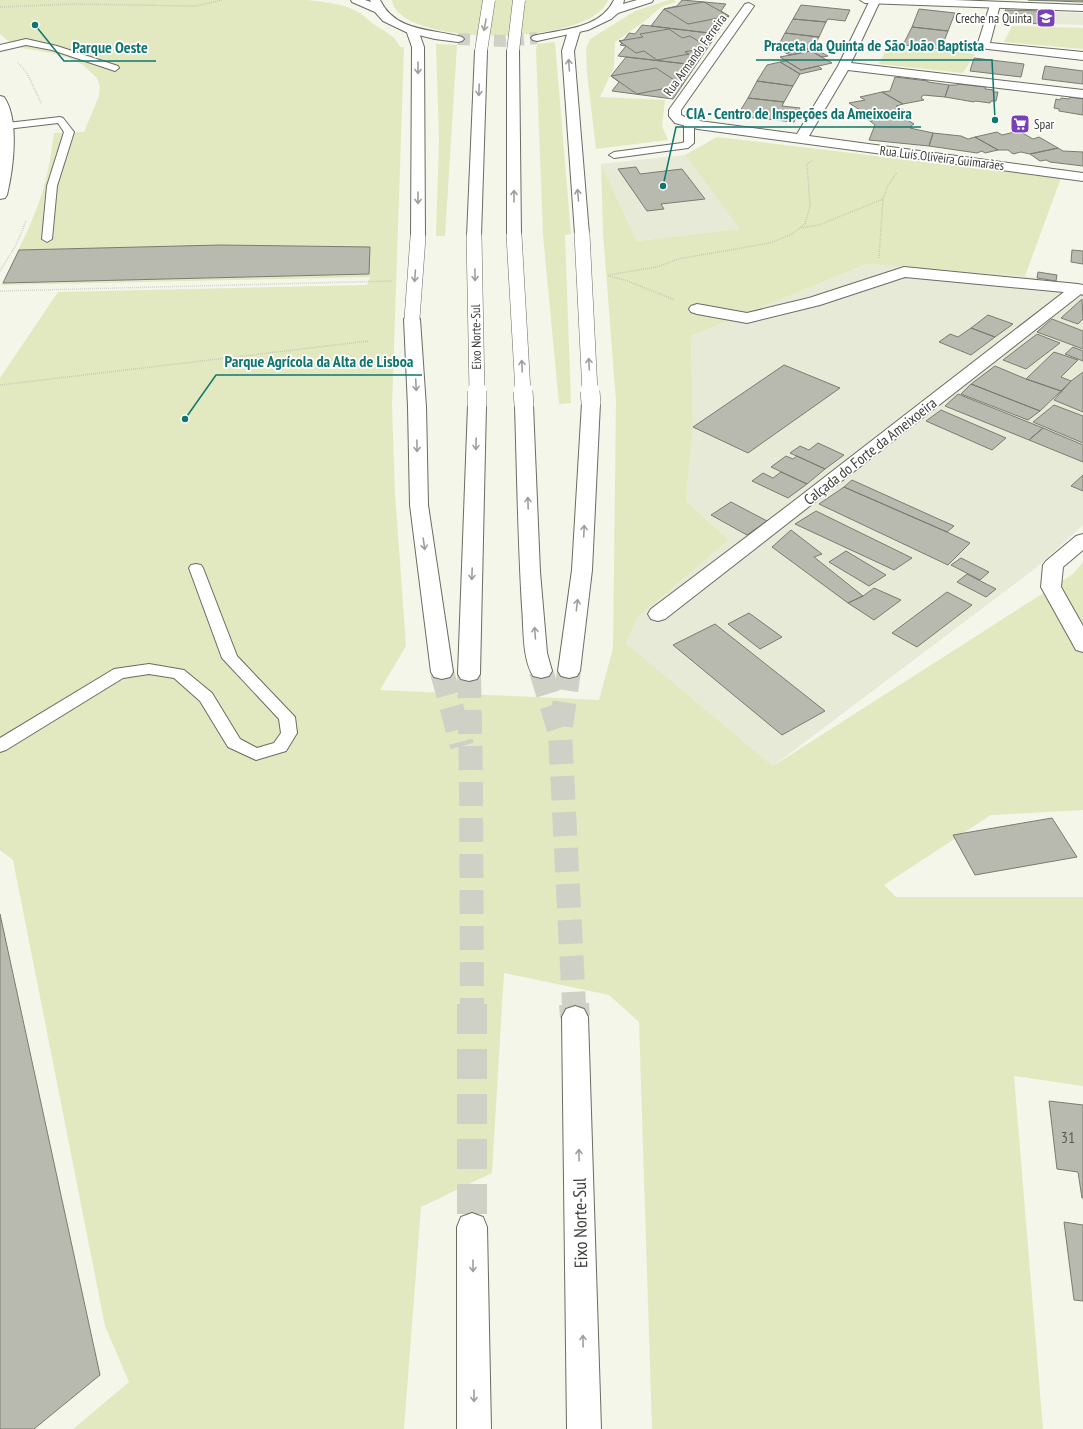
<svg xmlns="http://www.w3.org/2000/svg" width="1083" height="1429" font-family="'PT Sans Narrow',sans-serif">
<rect width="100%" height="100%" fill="#f4f6ea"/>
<!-- built -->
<path fill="#e6ead6" d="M1005,10L1083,13V25L1012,23Z
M685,155L741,229L637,241L601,164Z
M867,264L1025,276L1083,287V525L1036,568L773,766L626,643L638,617L729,540L686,501L693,427L691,336Z"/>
<!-- green -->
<path fill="#e2e9c0" d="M0,0H307C324,2 342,3 358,12C364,15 369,21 375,25C385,32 395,35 400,47H404L392,407L395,493L406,646L380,690L599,700L613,648L616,402L603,233L601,164L637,241L740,229L685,155L717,137L1061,178L1025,276L867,264L691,336L693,427L686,501L729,540L638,617L626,643L773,766L1073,574L1083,562V810L991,815L884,885L896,897H1083V1086L1014,1076L1043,1429H652L639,1022L609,995L504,973L492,1173L421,1207L404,1429H73L129,1382L105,1326L13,860L0,850V378L58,292L367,285L370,277L1,285C15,256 31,227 41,196C48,176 51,154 54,133L84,132L99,96L100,87L97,78L83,65L69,58L52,53L16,47L0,34Z
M392,0H608C591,48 397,47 392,0Z
M669,0H674L676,2L661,7L646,20L615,42L614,67L600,97L665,100L662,126L668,140L596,149L587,73L586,49L590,39L635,11Z
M1012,26L1083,28V49L1004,42Z
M555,42L571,234L565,235L571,403L559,404L543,235L536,51L537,44Z
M436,44L457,45L445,236H436L439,140Z
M888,45L975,54L963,73L879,64Z"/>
<!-- building -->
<path fill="#b8baaf" stroke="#7a7c71" d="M682,0L726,4L721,11L729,16L717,34L651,26L664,9L677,6Z
M1028,0H1083V2Z
M704,2L729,16L688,24L664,9Z
M801,5L850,10L845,21L828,19L826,22L793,19Z
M919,9L955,13L948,31L912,27Z
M1005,10L1044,11L1050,24L1012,23Z
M793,19L826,22L819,37L785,33Z
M642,25L651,26L717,34L696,65L618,56L626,46L620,45L622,43L619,41L624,40L629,33L635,34Z
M912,27L948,31L941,49L903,45Z
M669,29L682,38L690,36L708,47L685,52L689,54L657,60L644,51L636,53L619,41L643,37L640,34Z
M785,33L819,37L813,48L786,53L777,48Z
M813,48L828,56L822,57L811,51L790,55L786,53Z
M811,51L832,63L801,70L780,57Z
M626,57L696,65L673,99L612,91L619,82L611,76Z
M974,58L1024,64L1021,77L970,71Z
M786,61L801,70L818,66L822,69L800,74L780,62Z
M780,62L800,74L793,86L757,81L767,65Z
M1045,66L1083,71V84L1042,79Z
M656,68L682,85L637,94L611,76Z
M895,77L928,81V82L949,85L945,97L923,95L921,98L924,100L903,104L882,92L890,91Z
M757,81L793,86L784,102L748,98Z
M958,84L986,87L985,89L994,90L993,92H998L996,101H991L990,103L975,101L974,102L945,97L949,85H957Z
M882,92L903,104L896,106L904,110L894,112L899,115L870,121L854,112L860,110L849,103L865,100L860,97Z
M1070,97L1083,99V115L1059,111V109L1054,108L1056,99L1060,100L1061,98L1069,99Z
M748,98L784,102L782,106L800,108L794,122L737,116Z
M899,115L914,124L912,125L910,128L933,133L929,146L869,140L875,125L870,121Z
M1019,131L1033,139L1039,137L1058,148L1030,154L1021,152L1013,154L1008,150H998L975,137L997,132L1002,135Z
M933,133L961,136L968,139L975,137L998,150L985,153L982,151L977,153L929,146Z
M1058,148L1063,151L1083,152V166L1050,162L1046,160L1040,161L1030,154Z
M636,167L640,174L682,169L705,199L661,204L664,209L647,211L618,169Z
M220,245L370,247L369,274L3,283L19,250Z
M1072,250L1083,251V264L1071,262Z
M1038,272L1057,275L1056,281L1037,278Z
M1082,299L1083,319L1078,324L1061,318Z
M988,315L1013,324L995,337L971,328Z
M1052,319L1083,331V349L1037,332Z
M971,328L995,337L971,355L939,342L950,334L958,337Z
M1037,334L1060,343L1026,369L1003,360Z
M1073,347L1083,351V361L1065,354Z
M1054,352L1078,360L1061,377L1071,381L1061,391L1026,379Z
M784,365L840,388L748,453L693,427Z
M995,366L1026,379L1061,391L1040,411L971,384Z
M1083,372V412L1054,400L1071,381Z
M971,384L1040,411L1028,420L961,394Z
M958,394L1043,428L1029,440L945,406Z
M1054,405L1083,416V443L1033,422Z
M941,410L1006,438L992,450L926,421Z
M1043,428L1083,445V462L1029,440Z
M818,443L844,455L825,469L790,453L800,446L809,450Z
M786,456L793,459L797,456L825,469L807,484L771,467Z
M781,472L807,484L788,498L752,481L763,473L773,478Z
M1083,475V491L1071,486Z
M852,480L954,526L947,532L844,487Z
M844,487L947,532L970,543L948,565L819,504Z
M731,502L767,521L747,535L711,515Z
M816,511L912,558L894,570L795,524Z
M791,530L822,554L814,557L863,596L848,603L772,547Z
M846,551L886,575L869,586L829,562Z
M961,558L989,572L980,580L951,565Z
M967,574L996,589L986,597L957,582Z
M874,588L901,600L874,620L848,603L863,596Z
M947,592L972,605L917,647L892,633Z
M749,613L782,637L760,649L728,624Z
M715,624L825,711L782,735L673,645Z
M1052,818L1077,857L975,875L953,835Z
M0,914L100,1375L34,1429H0Z
M1049,1101L1083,1105V1198H1082L1078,1172L1057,1169Z
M1064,1222L1083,1225V1301L1074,1300Z"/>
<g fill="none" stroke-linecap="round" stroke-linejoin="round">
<!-- secondary-tunnel -->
<path stroke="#cfd1c6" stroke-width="12" stroke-dasharray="12 6" stroke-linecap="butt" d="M458,39L505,41L537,38"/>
<!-- highway-tunnel-far1 -->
<path stroke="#cfd1c6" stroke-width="24" stroke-dasharray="24 12" stroke-linecap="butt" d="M541,671L560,733L574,1005
M442,672L462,746
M469,674L471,778L472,1005
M561,726L569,671"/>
<!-- highway-tunnel -->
<path stroke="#cfd1c6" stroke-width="30" stroke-dasharray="30 15" stroke-linecap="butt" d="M472,1004V1227
M574,1004L575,1017"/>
<defs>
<path id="lane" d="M26,39L57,46L118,66L119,68L115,71L52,50L26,45L0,51V45Z
M60,117L63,118L74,132L57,186L52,239L47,242L42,239L47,186L64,132L58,123L7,129L2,126L7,123Z
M689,120L694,123V143L688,148L614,158L609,155L614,152L682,143L684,142V123Z
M196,564L201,565L203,568L237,656L295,717L297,733L286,751L256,760L228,747L200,701L174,678L149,674L123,678L6,750L0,752V738L114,669L149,664L184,670L212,693L240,739L257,748L274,743L281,733L279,719L222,658L189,568L191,565Z"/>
<path id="street" d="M870,0L880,1L851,63L1083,90V98L848,70L809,136L1083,173V181L698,129L675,123L669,116V110L671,107L745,4L749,3L754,6L681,110V115L685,117L699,121L797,134L838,66Z
M995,2L1000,5L990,43L1083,52V60L979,48L977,46L990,5Z
M904,267L1078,284L1083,285V295L1081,294L665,619L658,621L651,619L648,614L651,609L790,504L1064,292L905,277L820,305L747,323L697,314L691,312L689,309L691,306L697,304L747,313L809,298Z
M1083,534V550L1063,567L1061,587L1083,626V652L1076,650L1041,587L1043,565L1046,561L1076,536Z"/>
<path id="secondary" d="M351,0H365L371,2L370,0H380C395,32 433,29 462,37L464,39L462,41L458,42L435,39L406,32L383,21L375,12L352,2Z
M614,0H624L623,4L637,0H653L652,2L618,13L611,19L588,30L537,41L533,40L531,38L533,36C560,29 600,30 614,0Z
M860,0H954L1083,5V11L865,3Z
M0,96L4,97C20,120 13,170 7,195L5,198L0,199Z"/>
<path id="highway" d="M412,27L416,28L418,30L424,47L425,237L423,240L418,241L413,240L411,237L412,47L406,30L408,28Z
M574,28L578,29L580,31L574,51L589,234L587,237L582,238L577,237L575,234L562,51L568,31L570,29Z
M481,48L485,49L487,51L481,236L479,239L474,240L469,239L467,236L475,51L477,49Z
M513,48L517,49L519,51L521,235L519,238L514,239L509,238L507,235V51L509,49Z
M412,314L418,316L420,319L426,407L428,505L453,672L450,677L442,679L434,677L431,672L410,505L408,407L404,319L406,316Z
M591,398L597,399L600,403L592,570L580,671L577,676L569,678L561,676L558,671L572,570L582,403L585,399Z
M477,400L483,401L486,405L480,674L477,679L469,681L461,679L458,674L468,405L471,401Z
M524,400L530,401L533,405L540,572L547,653L552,671L549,676L541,678L533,676C522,657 524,629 522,607C518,540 517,472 515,405L518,401Z
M575,1006L584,1009L588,1017L601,1429H567L562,1017L566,1009Z
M472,1213L483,1217L487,1227L491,1429H457V1227L461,1217Z"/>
</defs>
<!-- lane casing -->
<use href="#lane" stroke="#6a6c62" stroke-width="2"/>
<!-- street casing -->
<use href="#street" stroke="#6a6c62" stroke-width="2"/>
<!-- secondary casing -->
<use href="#secondary" stroke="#6a6c62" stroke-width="2"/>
<!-- highway casing -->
<use href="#highway" stroke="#6a6c62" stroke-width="2"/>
<!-- path -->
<path stroke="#afb0a7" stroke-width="1.5" stroke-dasharray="0.5 1.5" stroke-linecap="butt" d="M0,7L73,4L196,6L222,0
M18,63L27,73L41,103
M801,228L819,225L883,199
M879,258L883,199L887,187L897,172
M0,271L16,245L26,221
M608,275L657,267L678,259L770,243L792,234L805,224L810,206L807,164L812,161
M608,276L625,280L675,300
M0,291L392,281
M0,385L369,341"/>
<!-- lane -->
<use href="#lane" fill="#fff" fill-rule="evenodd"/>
<!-- street -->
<use href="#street" fill="#fff" fill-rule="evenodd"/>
<!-- secondary -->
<use href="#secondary" fill="#fff" fill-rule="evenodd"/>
<!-- highway -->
<use href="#highway" fill="#fff" fill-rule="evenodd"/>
<defs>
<path id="highway-bridge-far2" d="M481,51L489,0
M513,51L519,0"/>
<path id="highway-bridge-far1" d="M582,234L590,392
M514,235L523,392
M474,236L477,392
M412,319L418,237"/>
<path id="highway-bridge" d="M477,391V405
M523,391L524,405
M590,391L591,403"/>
</defs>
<!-- highway-bridge-far2 casing -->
<use href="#highway-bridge-far2" stroke="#6a6c62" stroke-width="13" stroke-linecap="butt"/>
<!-- highway-bridge-far1 casing -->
<use href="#highway-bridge-far1" stroke="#6a6c62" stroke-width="16" stroke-linecap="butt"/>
<!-- highway-bridge casing -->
<use href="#highway-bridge" stroke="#6a6c62" stroke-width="20" stroke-linecap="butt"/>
<!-- highway-bridge-far2 -->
<use href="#highway-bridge-far2" stroke="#fff" stroke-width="12"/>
<!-- highway-bridge-far1 -->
<use href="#highway-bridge-far1" stroke="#fff" stroke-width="15"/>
<!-- highway-bridge -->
<use href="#highway-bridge" stroke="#fff" stroke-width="19"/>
</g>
<!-- one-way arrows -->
<defs><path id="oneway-shaft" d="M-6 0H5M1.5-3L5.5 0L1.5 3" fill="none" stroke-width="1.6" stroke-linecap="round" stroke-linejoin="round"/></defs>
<g stroke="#9e9e9c">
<use href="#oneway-shaft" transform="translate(485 25) rotate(100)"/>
<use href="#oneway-shaft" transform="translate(569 65) rotate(-94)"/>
<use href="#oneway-shaft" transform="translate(418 68) rotate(90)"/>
<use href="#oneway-shaft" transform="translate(479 90) rotate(92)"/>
<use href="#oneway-shaft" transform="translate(578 195) rotate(-95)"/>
<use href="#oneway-shaft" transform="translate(514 196) rotate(-90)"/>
<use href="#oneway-shaft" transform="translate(418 198) rotate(90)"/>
<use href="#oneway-shaft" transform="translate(475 275) rotate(89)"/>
<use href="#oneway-shaft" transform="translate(415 276) rotate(94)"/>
<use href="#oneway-shaft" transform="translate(589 364) rotate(-93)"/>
<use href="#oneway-shaft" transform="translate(522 366) rotate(-93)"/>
<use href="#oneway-shaft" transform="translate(416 385) rotate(87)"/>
<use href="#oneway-shaft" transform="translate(476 444) rotate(92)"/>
<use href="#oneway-shaft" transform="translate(417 446) rotate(89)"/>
<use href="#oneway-shaft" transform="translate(528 503) rotate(-92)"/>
<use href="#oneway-shaft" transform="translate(584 531) rotate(-87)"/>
<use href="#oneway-shaft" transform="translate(424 544) rotate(82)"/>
<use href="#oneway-shaft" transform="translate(472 574) rotate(92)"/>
<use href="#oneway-shaft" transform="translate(577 605) rotate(-83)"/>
<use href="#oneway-shaft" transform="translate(535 633) rotate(-94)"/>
<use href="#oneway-shaft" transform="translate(579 1155) rotate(-91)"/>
<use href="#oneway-shaft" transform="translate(473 1266) rotate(90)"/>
<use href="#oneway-shaft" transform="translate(583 1341) rotate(-91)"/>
<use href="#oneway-shaft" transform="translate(474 1396) rotate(90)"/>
</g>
<!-- icons -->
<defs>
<symbol id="school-square" viewBox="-11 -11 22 22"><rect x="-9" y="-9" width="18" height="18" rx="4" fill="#7940b7" stroke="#fff"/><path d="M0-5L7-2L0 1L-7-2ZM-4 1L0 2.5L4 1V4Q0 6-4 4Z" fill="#fff"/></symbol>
<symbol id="supermarket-square" viewBox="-11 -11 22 22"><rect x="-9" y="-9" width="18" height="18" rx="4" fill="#7940b7" stroke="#fff"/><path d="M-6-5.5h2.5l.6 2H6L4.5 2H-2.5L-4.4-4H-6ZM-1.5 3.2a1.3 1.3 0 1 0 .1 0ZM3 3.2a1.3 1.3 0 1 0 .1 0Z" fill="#fff"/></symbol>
</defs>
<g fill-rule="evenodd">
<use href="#school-square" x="1035" y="7" width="22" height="22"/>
<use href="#supermarket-square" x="1009" y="113" width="22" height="22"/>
</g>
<g text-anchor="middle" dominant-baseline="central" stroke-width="3.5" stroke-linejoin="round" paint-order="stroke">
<!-- far-poi labels -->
<g font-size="13" fill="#3c3c38" stroke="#fff" text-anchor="end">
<text x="1032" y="18">Creche na Quinta</text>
<text x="1034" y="124" text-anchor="start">Spar</text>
</g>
<!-- far-street labels -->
<g font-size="13" fill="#3c3c38" stroke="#fff">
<text transform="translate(695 55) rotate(-54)">Rua Armando Ferreira</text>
<text transform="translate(942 158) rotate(7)">Rua Luís Oliveira Guimarães</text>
<text transform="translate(476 337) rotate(-91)">Eixo Norte-Sul</text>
</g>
<!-- street labels -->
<g font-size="15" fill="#3c3c38" stroke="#fff">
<text transform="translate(870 451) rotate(-38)">Calçada do Forte da Ameixoeira</text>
</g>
<!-- near-number labels -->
<g font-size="16" fill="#5b5c56">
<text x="1068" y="1137">31</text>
</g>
<!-- near-street labels -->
<g font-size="18" fill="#3c3c38" stroke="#fff">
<text transform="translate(580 1223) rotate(-91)">Eixo Norte-Sul</text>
</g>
</g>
<!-- callouts -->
<path fill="none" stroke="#0f766e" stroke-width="1.5" d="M995 120L992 60H756M35 25L64 61H156M663 186L676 127H921M185 419L216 375H422"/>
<g fill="#0f766e" stroke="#fff" stroke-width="1.5">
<circle cx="995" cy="120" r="4"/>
<circle cx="35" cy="25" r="4"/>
<circle cx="663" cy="186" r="4"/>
<circle cx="185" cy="419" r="4"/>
</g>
<g font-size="16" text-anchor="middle" font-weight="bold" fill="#0f766e" stroke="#fff" stroke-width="3.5" stroke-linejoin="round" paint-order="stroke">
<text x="874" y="51">Praceta da Quinta de São João Baptista</text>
<text x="110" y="53">Parque Oeste</text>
<text x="799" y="119">CIA - Centro de Inspeções da Ameixoeira</text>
<text x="319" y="367">Parque Agrícola da Alta de Lisboa</text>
</g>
</svg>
